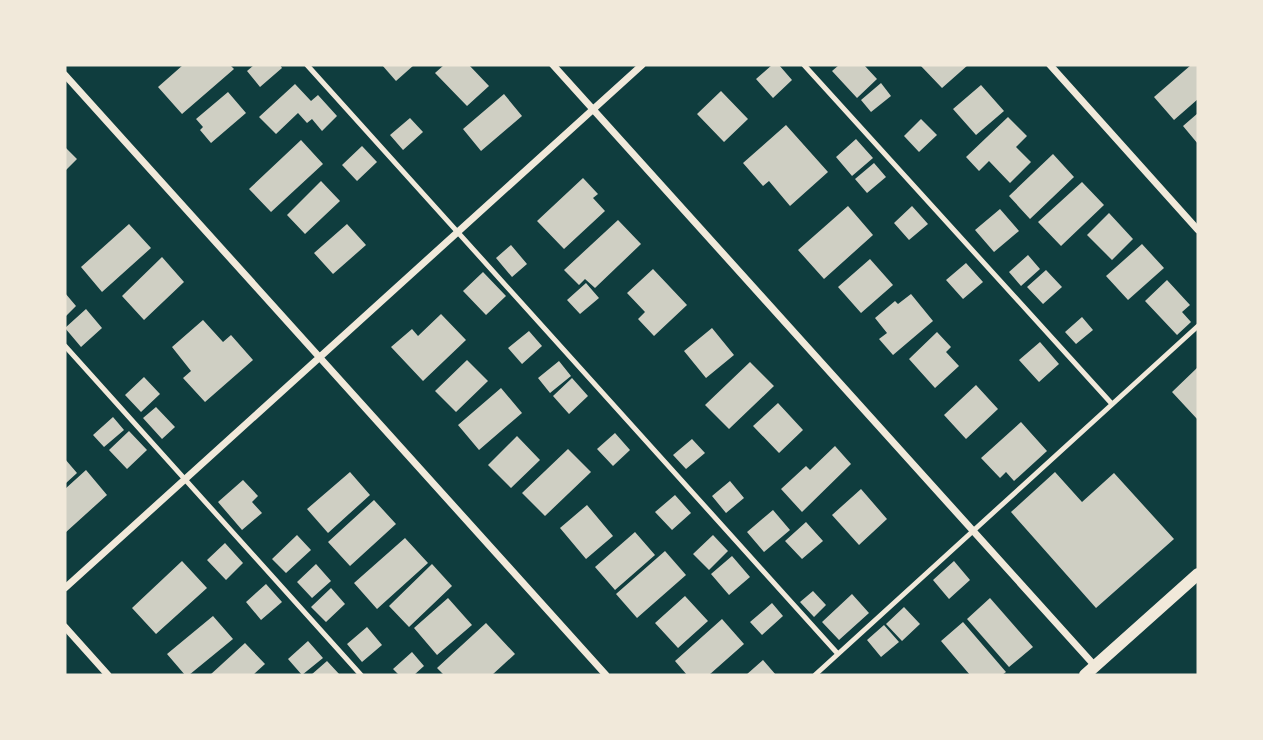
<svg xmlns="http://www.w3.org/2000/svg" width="1263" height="740" font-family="'Nunito Sans',sans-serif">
<rect width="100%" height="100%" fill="#0f3d3e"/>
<!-- building -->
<path fill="#cfcfc3" d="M183,65H230L234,69L182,114L158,87Z
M254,65H280L282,68L260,87L247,71Z
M382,65H414L396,81Z
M444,65H469L489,86L467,106L435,73Z
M772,65H779L792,80L773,98L756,79Z
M839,65H864L877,79L857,98L832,71Z
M920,65H968L942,88Z
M1191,65H1198V99L1174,120L1154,97Z
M881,83L891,96L871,112L861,100Z
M295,84L311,101L318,95L337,116L322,131L312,119L307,123L298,113L276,134L259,117Z
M981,85L1004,111L976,135L953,109Z
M721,91L748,119L724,142L697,114Z
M228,92L246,113L211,143L200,130L203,127L196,119Z
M504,94L522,116L481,151L463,129Z
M1198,113V144L1183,126Z
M1008,117L1027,136L1016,147L1031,162L1010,183L989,161L979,171L966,157Z
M410,118L423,132L403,150L390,135Z
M921,119L937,135L919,152L904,136Z
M786,125L828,172L790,206L769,181L763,186L743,163Z
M856,139L873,158L852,176L836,157Z
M301,140L323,164L271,212L249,189Z
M362,146L377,162L357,181L342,165Z
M65,147L77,159L65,171Z
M1053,154L1074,177L1030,219L1009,196Z
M874,163L886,177L867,193L855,179Z
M583,178L598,194L593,198L605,211L564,249L537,221Z
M321,181L340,201L305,234L287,215Z
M1082,182L1104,205L1061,246L1038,222Z
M848,206L873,235L824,279L798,250Z
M912,206L928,224L909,240L894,223Z
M1000,209L1019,231L994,252L975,230Z
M1109,213L1133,239L1112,260L1087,235Z
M618,220L641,244L595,288L585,279L579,285L564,270Z
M129,224L151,248L102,292L81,267Z
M347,224L366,245L333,274L314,253Z
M1142,244L1164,268L1128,300L1106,276Z
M511,245L527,264L512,277L496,258Z
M1028,255L1040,269L1021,286L1009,272Z
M162,257L184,282L144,320L122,296Z
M870,259L893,285L861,313L838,287Z
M966,263L983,282L963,299L946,280Z
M653,269L687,305L654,336L638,319L645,312L627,293Z
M1046,270L1062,287L1043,304L1027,287Z
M483,272L506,296L486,315L463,291Z
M1167,280L1190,305L1182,312L1191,322L1177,335L1145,301Z
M586,283L599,298L580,314L567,300Z
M65,293L76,306L65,317Z
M911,294L933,321L893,355L879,339L887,333L875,318L895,301L898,304Z
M86,309L102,328L81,347L65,328Z
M441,314L466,340L423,381L391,347L412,329L418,336Z
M1082,317L1093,330L1076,344L1065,332Z
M203,320L223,342L231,335L253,360L205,402L183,378L191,371L172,347Z
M712,328L734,355L706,378L684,351Z
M529,331L542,346L522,364L508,348Z
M937,332L951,347L946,352L959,366L935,388L909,359Z
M1040,342L1059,364L1039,382L1019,360Z
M467,360L488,381L456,412L435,391Z
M559,361L571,376L550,393L538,378Z
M750,362L774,386L729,429L705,405Z
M1198,367V420L1172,392Z
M144,377L160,394L141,412L125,395Z
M572,378L588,396L569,414L553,396Z
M976,385L998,409L966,439L944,415Z
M501,388L522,413L479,450L458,425Z
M778,403L803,430L779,453L753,426Z
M156,407L175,427L162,439L143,418Z
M113,417L124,430L104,447L93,435Z
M1021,422L1047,451L1014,481L1006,472L1000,478L981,458Z
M129,431L147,450L127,469L109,450Z
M615,433L630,450L613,466L597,449Z
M517,436L540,460L511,488L488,465Z
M692,439L705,453L686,469L673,455Z
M835,446L851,464L802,512L781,489L806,466L810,470Z
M568,449L591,472L545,516L522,493Z
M65,459L77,473L65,484Z
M86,470L107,495L65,533V489Z
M350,472L370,495L328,533L307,509Z
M1055,472L1082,502L1114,473L1174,539L1096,608L1011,512Z
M243,480L258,496L252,502L262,513L242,530L218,502Z
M730,481L744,498L726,513L712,496Z
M861,489L887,519L859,545L832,515Z
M675,495L691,513L672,530L655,512Z
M374,500L396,524L350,566L328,542Z
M587,505L613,536L586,559L560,528Z
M773,510L790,530L764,552L747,532Z
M806,522L823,541L802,559L785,541Z
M635,532L655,555L615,590L595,567Z
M297,535L311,550L286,573L272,559Z
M713,535L728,551L709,570L693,554Z
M405,538L428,563L377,609L354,583Z
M225,543L243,563L226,580L207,560Z
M665,551L686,575L637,618L616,594Z
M732,556L750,577L729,595L711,574Z
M182,561L207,588L156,634L132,608Z
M954,561L970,580L949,599L933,580Z
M316,564L331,581L312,598L297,582Z
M432,564L452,586L409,627L389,606Z
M266,584L282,602L261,620L246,602Z
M331,588L345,604L326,622L311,607Z
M813,591L826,605L814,617L800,602Z
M852,594L869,613L839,640L822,622Z
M685,596L708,621L678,648L655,623Z
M448,598L472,625L437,655L414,628Z
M990,598L1033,647L1009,667L967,619Z
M772,603L783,616L762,635L750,622Z
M904,607L920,624L902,641L886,624Z
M213,616L233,639L189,675H185L167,654Z
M722,619L744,644L709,675H687L675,661Z
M963,622L1006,672L1002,675H970L941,641Z
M486,623L515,654L492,675H444L437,668Z
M884,625L899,642L881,657L867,640Z
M367,627L382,645L362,662L347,644Z
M308,641L323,658L302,675L288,659Z
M245,643L265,664L253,675H210Z
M412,652L424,666L414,675H399L393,669Z
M763,660L776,675H746Z
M327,661L340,675H311Z"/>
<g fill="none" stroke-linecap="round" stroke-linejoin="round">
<!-- service -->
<path stroke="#f1e9da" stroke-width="5" d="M307,65L838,654
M804,65L1112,404
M65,346L361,675
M815,675L1198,326"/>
<!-- minor -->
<path stroke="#f1e9da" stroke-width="7" d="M553,65L1095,666
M1050,65L1198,230
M65,75L606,675
M65,588L642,65
M65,627L108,675"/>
<!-- tertiary -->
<path stroke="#f1e9da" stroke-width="12" d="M1085,675L1198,574"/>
</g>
<!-- border -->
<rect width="1263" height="740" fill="none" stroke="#f1e9da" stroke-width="133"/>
</svg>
